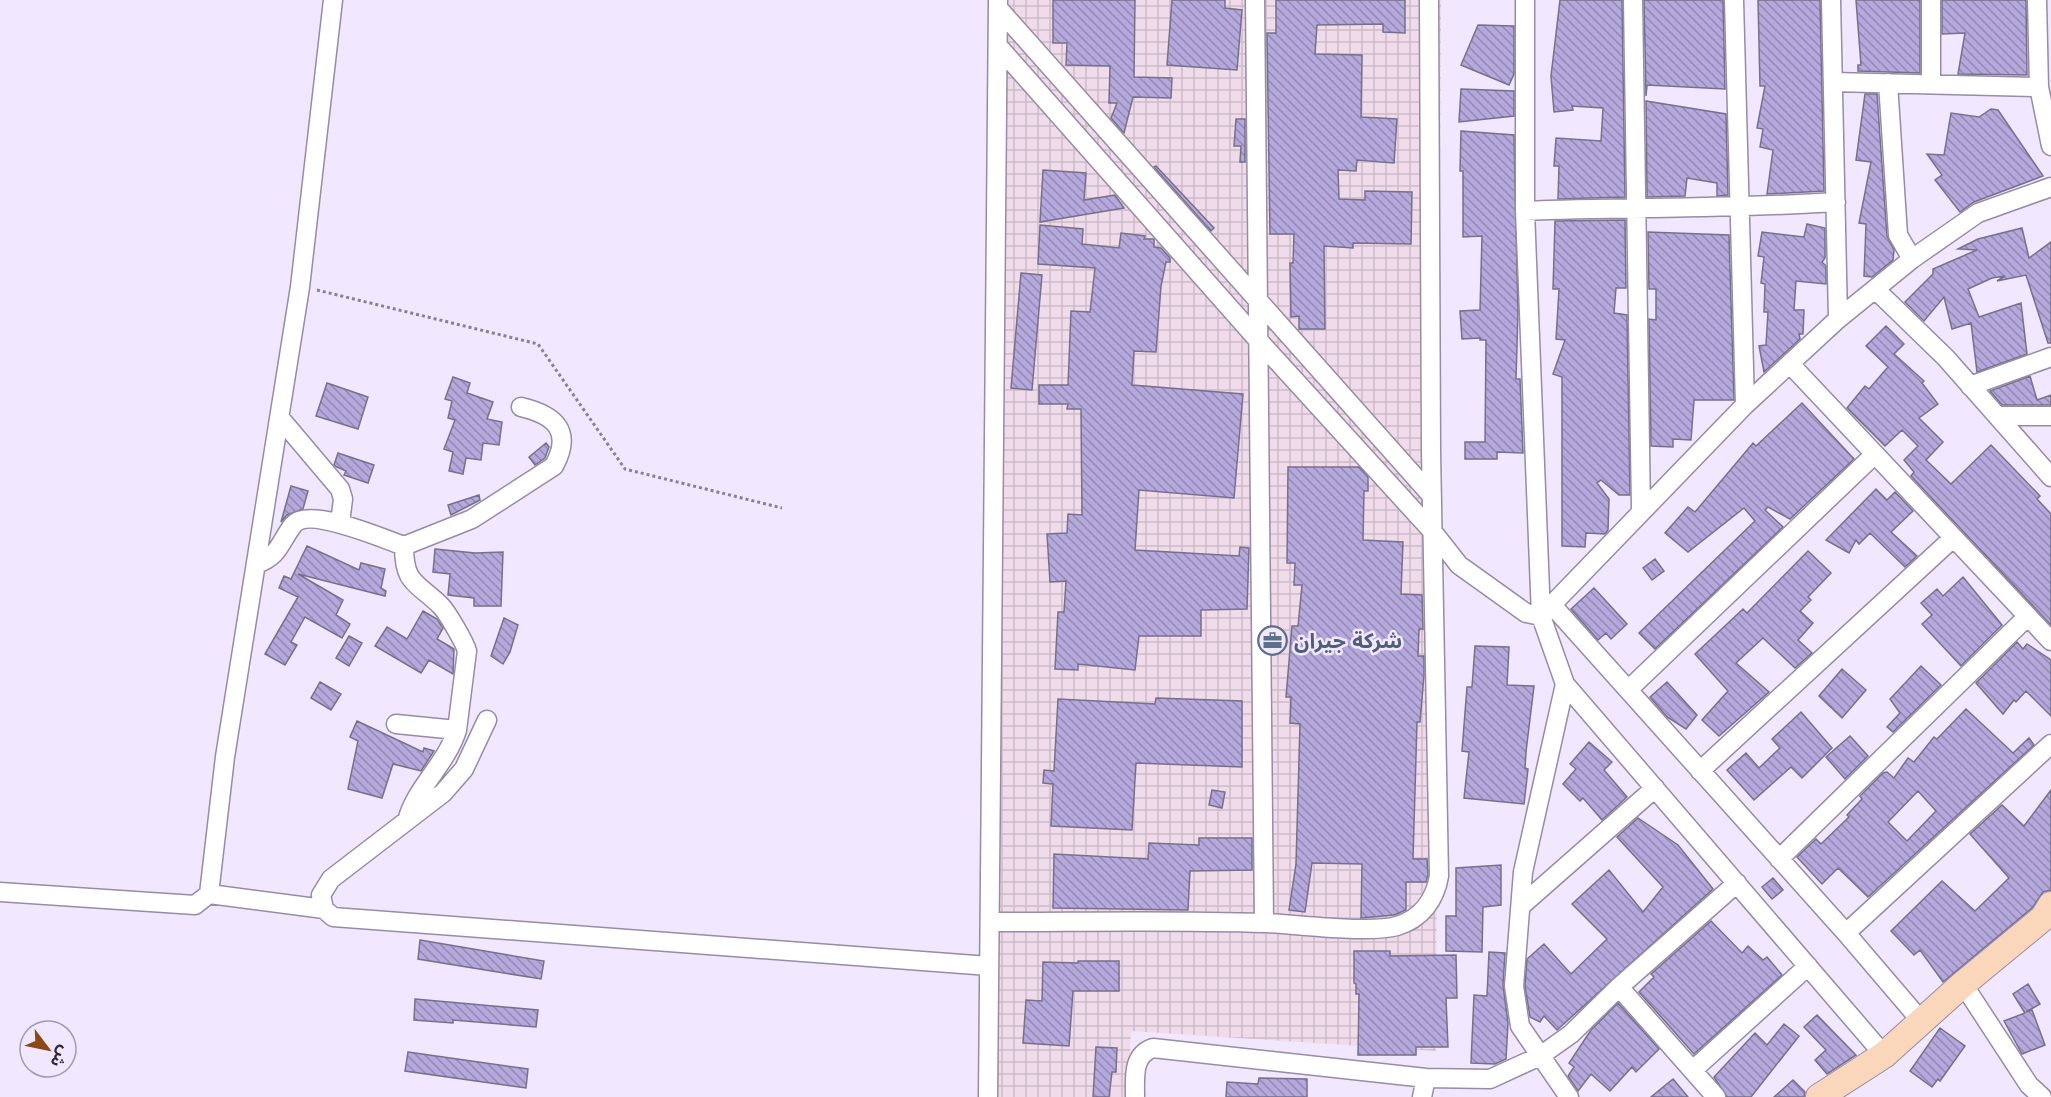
<svg xmlns="http://www.w3.org/2000/svg" width="2051" height="1097" font-family="Jost,'Noto Sans Arabic',sans-serif">
<defs>
<pattern id="industrial-grid" width="8" height="8" patternUnits="userSpaceOnUse" patternTransform="scale(1.5)"><rect width="8" height="8" fill="#f0dbea"/><path d="M0 4h8M4 0v8" fill="none" stroke="#cebcc9"/></pattern>
<pattern id="building-back-hatch" width="6" height="6" patternUnits="userSpaceOnUse" patternTransform="scale(1.5)"><rect width="6" height="6" fill="#b4a8dc"/><path d="M-1 5l2 2M0 0l6 6M5-1l2 2" fill="none" stroke="#9389b3"/></pattern>
</defs>
<rect width="100%" height="100%" fill="#f1e7fe"/>
<!-- industrial -->
<path fill="url(#industrial-grid)" d="M1008,0H1441L1436,1051L1131,1031L1128,1097H997Z"/>
<!-- building -->
<path fill="url(#building-back-hatch)" stroke="#76708b" stroke-width="1.5" fill-rule="evenodd" d="M1053,0H1135L1134,77L1172,78L1171,98L1133,97L1124,133L1111,118L1117,103H1109L1110,66L1066,65L1067,43H1053Z
M1172,0H1225V8L1242,10L1237,70L1167,65Z
M1276,0H1405V33L1383,32V24L1317,25L1315,54L1362,55L1361,117L1397,119L1394,163L1357,160L1356,171L1338,170L1339,199L1365,200V191L1412,192L1411,244L1353,243V248L1324,246L1325,329H1299V316L1291,317L1290,263H1293L1294,234H1270L1267,33H1276Z
M1560,0H1622L1625,197L1558,199L1559,166H1554L1556,138L1601,141L1603,108L1572,106L1573,110L1554,112L1551,76Z
M1644,0H1723L1725,89L1647,85L1646,96Z
M1758,0H1820L1824,191L1767,194L1773,150L1760,147L1763,129L1757,128L1765,86H1760Z
M1856,0H1920V73L1858,71V65H1861Z
M1942,0H2026L2027,75L1958,74L1965,33L1942,34Z
M1478,25L1514,26V74L1509,85L1461,65Z
M1461,89L1514,91V116L1459,122Z
M1865,94H1877L1887,236L1894,250L1893,260L1872,277L1864,276L1866,224L1859,223L1871,162L1856,160Z
M1646,101L1726,114L1728,195L1717,196V183L1687,178L1685,196L1647,197Z
M1991,109L1998,110L2043,176L1974,202L1960,212L1935,180L1942,175L1927,154L1944,155L1951,113L1979,117Z
M1236,119H1245V162H1240L1241,146H1234Z
M1461,131L1514,135L1518,312L1516,379H1520L1523,453L1497,452V459H1465V442H1485L1486,340H1480V338L1462,339L1460,311L1480,310L1482,236L1463,237V171H1460Z
M1156,166L1214,228L1211,231L1154,167Z
M1043,170L1086,173L1084,200L1115,195L1124,208L1040,222Z
M1625,220L1626,288H1616L1614,313L1627,315L1630,495H1619L1601,480L1597,483L1609,499L1608,530L1605,534L1586,533L1585,547L1562,546V377L1553,374L1565,340L1556,339L1559,289H1553L1555,221Z
M1807,224L1825,228V258L1822,262L1826,266V284L1796,281L1794,310H1804L1803,334H1799L1800,339L1764,372L1759,346L1766,345L1768,312H1764L1765,284L1761,283L1764,257L1758,256L1762,232L1804,237Z
M1040,225L1083,229L1082,244L1119,248L1121,233L1145,236L1144,239H1154V247L1161,248L1170,258V262H1166L1161,286L1156,352L1134,351L1132,385L1243,394L1234,498L1139,490L1135,550L1239,556L1240,547L1249,548L1247,609L1201,610V636H1139L1135,670L1078,664V670L1055,669L1058,612H1064L1066,581L1050,582L1047,534L1067,533L1068,514L1082,515L1081,409H1067L1068,404H1039V385H1068L1071,311L1090,312L1095,268L1038,264Z
M2022,228L2029,258L2051,242V343H2048L2026,275L1997,281L2005,276L1992,278L1968,289L1979,317L2021,303L2027,354L1977,372L1971,323L1952,329L1944,297L1924,321L1905,302L1933,274V269L1977,250L1958,249L1978,239Z
M1648,232L1729,235L1734,400H1694L1691,440L1673,439V447L1651,446L1649,319L1656,320V289H1649Z
M1021,273L1042,275L1032,390L1011,388Z
M1886,326L1904,344L1894,354L1924,381L1922,383L1938,404L1919,418L1943,442L1926,460L1951,484L1991,445L2040,496L2037,499L2051,514V625L1911,476L1914,472L1904,460L1918,446L1902,430L1885,446L1847,408L1865,386L1869,389L1888,367L1866,346Z
M2030,376L2037,400L2051,395V405H2002L1990,391Z
M453,377L470,383L467,393L493,402L487,419L502,422L499,445L483,443L481,460L466,458L463,474L449,471L453,452L444,449L455,420L448,418L452,401L445,399Z
M327,383L368,397L358,429L316,416Z
M1802,403L1854,459L1790,519L1768,507L1765,510L1783,527L1655,649L1639,633L1755,521L1744,508L1688,552L1665,533L1688,507L1695,512L1753,443L1756,446Z
M546,443L549,447L545,458L535,465L529,457Z
M338,453L374,465L368,483L344,475L346,471L337,467L334,465Z
M1288,467H1359L1368,477V491H1364L1363,540L1403,542L1401,594L1422,595L1423,629H1419L1418,656H1424V675L1420,722H1417L1413,859H1427L1428,875L1426,882H1406V910L1394,915L1361,918L1362,864L1312,863L1305,912L1289,910L1296,864L1300,724L1290,723L1291,697H1286L1292,626H1298L1302,585H1294L1295,563H1287Z
M291,486L308,491L303,509L287,515L281,522Z
M1876,489L1887,500L1895,492L1913,511L1891,532L1917,556L1905,567L1870,533L1859,544L1856,540L1849,553L1826,540Z
M479,495L480,500L451,515L448,505Z
M307,546L359,570L361,563L385,569L381,588L386,591L385,596L298,574L343,600L336,615L350,624L342,638L305,617L291,642L297,645L285,665L265,654L298,597L279,588L284,576L291,579Z
M435,549L475,553L503,552L501,606H474V598L448,595L450,574L433,572Z
M1808,551L1831,573L1808,597L1811,600L1800,611L1813,623L1798,640L1812,653L1795,668L1763,638L1736,663L1769,692L1719,736L1702,720L1728,691L1695,654L1743,609L1747,613Z
M1655,559L1664,571L1652,580L1643,568Z
M1963,577L2002,625L1961,666L1922,624L1932,615L1921,603L1937,589L1943,596Z
M1594,588L1627,624L1611,639L1606,633L1598,640L1571,609Z
M423,611L437,619L443,628L437,639L454,649L453,674L429,660L421,673L375,646L387,627L407,639Z
M504,618L518,625L510,652L503,664L491,656Z
M349,636L362,643L349,666L336,658Z
M2017,642L2023,649L2027,644L2051,660V716L2026,691L2016,702L2014,700L2003,714L1976,683Z
M1475,646L1509,647L1507,685L1534,686L1526,752L1525,768L1528,769L1524,804L1464,798L1469,752L1462,751L1467,687H1472Z
M1921,666L1941,685L1893,732L1887,727L1900,713L1890,699Z
M1842,669L1866,690L1842,718L1819,696Z
M320,682L341,694L331,710L311,698Z
M1667,682L1697,715L1686,729L1667,717L1650,697Z
M1156,698L1242,701V767L1136,763L1132,830L1051,826L1053,784L1043,783L1044,770L1054,771L1058,699L1155,704Z
M1966,709L2013,753L2029,738L2034,745L1868,897L1838,868L1822,884L1797,857L1816,839L1821,844L1849,817L1847,815L1862,799L1860,796L1883,773L1887,772L1894,778L1908,758L1914,762L1934,737L1937,739ZM1918,791L1936,811L1907,841L1888,822Z
M1801,712L1832,748L1802,778L1791,767L1754,800L1727,770L1746,753L1759,768L1780,748L1772,739Z
M357,721L423,752L424,748L434,751L421,771L393,764L382,798L348,789L358,741L350,737Z
M1850,736L1868,756L1845,779L1826,757Z
M1589,742L1612,762L1604,770L1627,797L1602,820L1583,798L1580,801L1563,784L1576,769L1570,764Z
M1212,790L1225,792L1222,808L1209,805Z
M2051,790V890L2043,892L2032,908L1943,982L1920,950L1914,955L1891,931L1942,881L1975,911L2009,878L1970,834L2002,805L2024,826Z
M1638,818L1678,845L1713,889L1557,1030L1544,1016L1540,1022L1530,1017L1525,986L1527,959L1544,944L1571,974L1607,939L1572,904L1609,870L1643,912L1663,887L1617,837Z
M1199,838H1252V870L1190,871L1188,910L1053,908L1054,854L1148,859L1149,843L1199,845Z
M1501,865V905L1483,907L1482,952L1446,951V916H1456V868Z
M1773,878L1783,890L1772,899L1762,887Z
M1711,921L1742,953L1748,946L1763,960L1767,957L1782,975L1694,1054L1639,992L1654,977L1651,974Z
M420,940L544,961L541,979L418,959Z
M1354,951H1390V956L1456,955L1457,998H1446L1448,1047H1416V1055H1358L1359,994H1356V984L1354,983Z
M1489,952L1505,953L1503,985L1508,1023L1506,1059L1495,1064L1471,1063L1474,995L1487,996Z
M1078,961H1119V991H1073L1069,1046L1023,1043L1026,1000L1042,1001L1043,962L1078,963Z
M2028,984L2040,1004L2026,1012L2032,1010L2045,1045L2022,1054L2004,1021L2025,1013L2013,994Z
M415,999L538,1010L536,1027L453,1020V1023L414,1020Z
M1618,1003L1659,1049L1636,1072L1632,1067L1610,1091L1591,1074L1578,1091L1568,1076L1574,1067L1569,1063L1591,1030Z
M1817,1015L1856,1055L1827,1074L1815,1060L1826,1050L1804,1027Z
M1784,1024L1799,1036L1751,1097H1727L1714,1077L1755,1033L1767,1045Z
M1940,1028L1965,1046L1940,1081L1938,1079L1932,1087L1910,1071Z
M1096,1047L1117,1048L1116,1072H1112L1109,1097H1093Z
M408,1052L528,1069L526,1088L405,1071Z
M1259,1078L1307,1079V1097H1226L1227,1082L1258,1084Z
M1673,1079L1688,1097H1651Z
M1793,1080L1805,1092L1804,1097H1774Z"/>
<g fill="none" stroke-linecap="round" stroke-linejoin="round">
<defs>
<path id="street" d="M1255,0L1264,923
M1525,0V211L1541,616L1565,684L1884,1055
M1633,0L1641,510
M1734,0L1745,405
M1831,0L1838,319
M2037,0L2039,87L2051,146
M998,8L1432,496
M998,46L1258,340L1433,532L1459,565L1526,613L1541,616
M1833,82L2039,87
M1888,83L1898,235L1912,259
M1931,84V0
M1525,211C1629,207 1732,209 1836,202
M1875,289L1946,358L2051,477
M1790,364L2051,641
M1970,386L2051,357
M1997,416H2051
M280,418L340,489L343,499L340,523
M256,564C279,557 280,542 293,525C308,506 384,539 404,546L472,519L554,466C573,431 555,415 521,407
M1552,605L1846,933L1922,1022
M1541,616L1745,405L1838,319L1912,259L1978,213L2051,187
M1565,684L1523,872L1514,986L1520,1026L1569,1097
M1628,690L1874,455
M487,720L464,769L443,793L331,879L321,895L324,909L333,917L989,966
M396,724L457,730L467,651C465,643 447,612 441,606C417,582 404,585 404,546
M1700,771L1953,538
M407,821C416,787 446,765 457,730
M1779,859L2027,617
M0,892L195,905L209,894L225,757L300,287L333,0
M209,894L324,909
M1522,905L1655,788
M990,922C1081,922 1173,920 1265,923C1297,924 1369,934 1397,926C1421,919 1435,900 1439,876L1431,451L1429,0
M1846,933L2051,744
M1963,984L2029,1085L2042,1097
M1619,987L1716,1097
M1693,1070L1808,966
M988,1097L998,0
M1135,1097C1135,1078 1132,1055 1153,1048L1426,1078L1490,1079L1540,1056L1571,1034L1619,987L1737,883
M1422,1097L1426,1078"/>
<path id="secondary" d="M1819,1097L1884,1055L1963,984L2043,918L2051,905"/>
</defs>
<!-- street casing -->
<use href="#street" stroke="#978ba5" stroke-width="21"/>
<!-- secondary casing -->
<use href="#secondary" stroke="#978ba5" stroke-width="28"/>
<!-- path -->
<path stroke="#898192" stroke-width="3" stroke-dasharray="3 3" stroke-linecap="butt" d="M317,290L538,344L625,469L782,508"/>
<!-- street -->
<use href="#street" stroke="#fff" stroke-width="18"/>
<!-- secondary -->
<use href="#secondary" stroke="#fad6bb" stroke-width="26"/>
</g>
<!-- icons -->
<defs>
<symbol id="office-ring" viewBox="-11 -11 22 22"><circle r="9.5" fill="#f1e7fe" stroke="#5c6f8a" stroke-width="1.5"/><path d="M-6-3h4V-5.5h4V-3h4V5H-6ZM-1-4.5V-3h2v-1.5ZM-6 0V1H6V0Z" fill="#5c6f8a"/></symbol>
</defs>
<g fill-rule="evenodd">
<use href="#office-ring" x="1256" y="624" width="33" height="33"/>
</g>
<g text-anchor="middle" dominant-baseline="central" stroke-width="5" stroke-linejoin="round" paint-order="stroke">
<!-- service labels -->
<g font-size="21" font-weight="bold" fill="#4e5e75" stroke="#f1e7fe" text-anchor="start">
<text x="1294" y="641">شركة جيران</text>
</g>
</g>
<!-- north arrow -->
<g transform="translate(48 1049) rotate(122)"><circle r="28" fill="#f1e7fe" stroke="#a39bad" stroke-width="1.5"/>
<path d="M0-4.5L10 22L0 15L-10 22Z" fill="#8a4916"/>
<text y="-9" font-size="16" font-weight="bold" text-anchor="middle" fill="#2e2933">ش</text>
</g>
</svg>
